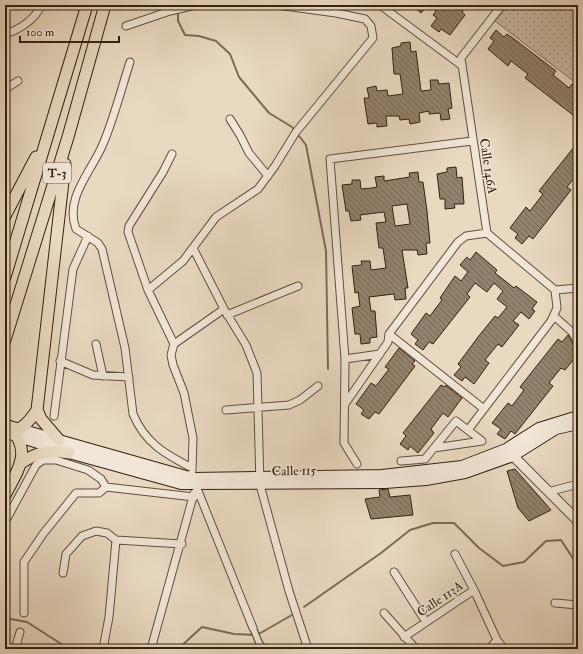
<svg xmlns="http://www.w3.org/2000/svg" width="583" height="654" font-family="'IM FELL Double Pica',serif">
<defs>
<pattern id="park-dots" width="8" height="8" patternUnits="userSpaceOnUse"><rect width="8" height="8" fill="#cabaa3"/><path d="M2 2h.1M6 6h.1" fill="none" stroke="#a59783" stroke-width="1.8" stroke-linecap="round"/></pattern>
<pattern id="building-back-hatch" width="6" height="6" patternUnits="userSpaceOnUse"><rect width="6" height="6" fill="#92816c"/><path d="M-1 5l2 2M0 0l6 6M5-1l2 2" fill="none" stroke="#786957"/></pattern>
</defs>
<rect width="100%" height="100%" fill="#e9d9c1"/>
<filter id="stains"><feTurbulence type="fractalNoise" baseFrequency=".005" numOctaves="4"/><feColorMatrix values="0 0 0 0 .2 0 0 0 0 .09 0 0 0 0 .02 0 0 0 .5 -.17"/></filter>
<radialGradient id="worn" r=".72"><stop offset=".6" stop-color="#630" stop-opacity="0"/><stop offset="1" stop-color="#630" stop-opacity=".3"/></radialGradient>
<!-- park -->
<path fill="url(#park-dots)" stroke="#7e6e5a" d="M508,5H578V82L576,83L495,21Z"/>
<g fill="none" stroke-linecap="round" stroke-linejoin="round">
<!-- stream -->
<path stroke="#7b6b56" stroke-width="2" d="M178,5V21L185,35L199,36L216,41L230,54L239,77L269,113L292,127L306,145L326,251L328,369
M304,607L381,553L410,530L433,523H454L479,548L503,566L524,562L546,541L561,540L578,566
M5,618L27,622L69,649
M178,649L202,627L234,634L257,635L292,615"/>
</g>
<!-- building -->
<path fill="url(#building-back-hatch)" stroke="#332210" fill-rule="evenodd" d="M412,5H428L421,13Z
M428,5H467L462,12L465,15L450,35L441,29L439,32L431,26L437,18L433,15L436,11Z
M496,30L504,37L507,34L514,39L556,71L553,75L569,88L572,84L578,89L573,98L578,102V114L576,112L573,115L525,78L528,74L511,61L508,66L488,49L494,41L490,38Z
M410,42L411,52L416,51L421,91L431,90L430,80H438L439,84L449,83L452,108L448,109L450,119L441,120L440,113L429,114V111L419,113L420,122L410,124L409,119L400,120L399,116H386L387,126L377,127V123L368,124L364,98H369L367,88L376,86L377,91L387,90L388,96L403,94L400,74H394L392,48L401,46V43Z
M578,142V173L567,187L571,190L533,239L529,236L522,244L515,238L518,234L510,228L526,207L530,211L543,194L539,191Z
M456,167L457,178L462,177L464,204H454L455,208L445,209V199H440L437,174L447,172V168Z
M418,172L419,182H423L427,211L430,243H426L427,254L418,255L417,250H402L408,288H405L406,299L395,300L394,294L369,297L371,311H375L377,337L370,338V343L361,344L360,334H355L352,308L360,306L358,292L355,293L352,266L362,265L361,261H370L371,270L386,268L383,248H379L376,223L386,222L384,212L360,215L361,220L351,221L349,211H346L342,185L352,184V180H360L361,189L372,188L377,187L375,177L384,176V181L410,177L409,173ZM407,204L410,224L395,226L392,206Z
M476,252L497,270L495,273L514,288L516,286L537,302L532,309L535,311L529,319L521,312L513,321L519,325L502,347L498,344L485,360L489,363L474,384L465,377L462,381L454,375L461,367L458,364L478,337L495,316L498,318L507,307L497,299L503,291L494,283L487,292L475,283L467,294L470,297L433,344L429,342L423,350L415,344L418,340L411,334L426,313L430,316L442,300L440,298L455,276L461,281L468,272L460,265L467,257L470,260Z
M568,335L574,345L578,348V354L565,370L561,368L549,383L553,386L515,434L511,431L505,439L497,434L501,429L492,423L508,403L512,406L524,390L520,387L558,339L562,342Z
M399,348L415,361L412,364L415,366L379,414L375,412L369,419L361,414L364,410L356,404L371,383L376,386L389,369L385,367Z
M441,385L445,387L446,385L462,398L448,417L443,413L431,429L434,433L418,453L410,446L408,450L400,444L406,436L403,433Z
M515,469L551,510L529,521L518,508L507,471Z
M388,489L390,497L410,495L413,515L371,519L365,499L380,497L379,490Z"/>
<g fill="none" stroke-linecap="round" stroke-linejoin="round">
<defs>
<path id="pedestrian" d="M253,628L260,645"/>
<path id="minor" d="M380,5L461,65
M502,5L461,58L487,233L555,290L578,288
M126,26L170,11L196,5
M5,34C19,30 36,19 41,5
M130,62C121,90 114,118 103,144C92,171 64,198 76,229L98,243L102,249L125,348L133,414C145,443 165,454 192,468
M5,89L18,81
M230,119L240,135L249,153L268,176
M172,154L163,172L129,226L128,232L148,290L174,344
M193,248L224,309L246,345L257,373L260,485L289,591L308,649
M148,290L183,261L216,217L258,189L275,166L296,132L373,38L371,26L365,19L336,13L277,5
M227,315L298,286
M554,316L572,332L578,342
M389,334L484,409
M96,344L103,376
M345,359L380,354
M60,361L93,375L129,377
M345,404L388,342L389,334L458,242L466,236L487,233
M226,410L289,405L300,400L318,386
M54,416L73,269L88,236
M468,430L551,321L557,308L555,290
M401,461L425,459L456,421L482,441L434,448
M357,464L344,443L345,359L330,159L472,141
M192,471L193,438L184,393L173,365L171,355L174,344L224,309
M194,481L253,628
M548,492L578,484
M5,522L36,465L43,460H56L88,470L101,479L106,487
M455,554L474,590
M394,572L426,622
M63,573L66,554L82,536L96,531L107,533L116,540
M555,603L578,605
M24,613V562L43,534L76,493H99L106,487L194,497
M384,613L416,649
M404,637L474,590L497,640L504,649
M260,645L263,649
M15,649L20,632
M103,649L109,617L116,540L182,544
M151,649L194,493
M221,649H222
M489,649L497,640"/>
<path id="tertiary" d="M508,451L578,521"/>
<path id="secondary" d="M13,427L193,478L382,475L462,466L506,449L539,428L578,416
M13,435L69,453L181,484L385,483L426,480L465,473L513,456L556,429L578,424"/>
<path id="primary" d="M5,216L36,157
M5,277L87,5
M5,340L68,137L105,5
M7,433C22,430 29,422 37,410
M59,440L41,419L37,410L65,164
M21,463C37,452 50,450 69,453
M5,495C18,470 33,451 9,426"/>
</defs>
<!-- pedestrian casing -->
<use href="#pedestrian" stroke="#60503c" stroke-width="8"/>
<!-- minor casing -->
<use href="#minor" stroke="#60503c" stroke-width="9"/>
<!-- tertiary casing -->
<use href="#tertiary" stroke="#60503c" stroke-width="11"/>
<!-- secondary casing -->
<use href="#secondary" stroke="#332210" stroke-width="12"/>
<!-- primary casing -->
<use href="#primary" stroke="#332210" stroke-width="13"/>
<!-- pedestrian -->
<use href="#pedestrian" stroke="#f1e6d7" stroke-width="5.5"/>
<!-- minor -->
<use href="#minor" stroke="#f1e6d7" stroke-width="7"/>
<!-- tertiary -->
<use href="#tertiary" stroke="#f1e6d7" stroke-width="9"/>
<!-- secondary -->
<use href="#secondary" stroke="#f1e6d7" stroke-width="10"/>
<!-- primary -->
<use href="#primary" stroke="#e9d9c1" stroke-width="11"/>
</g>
<g text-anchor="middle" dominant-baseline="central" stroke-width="3" stroke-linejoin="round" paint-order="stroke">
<!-- shield labels -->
<rect fill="#f1e6d7" stroke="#6c5d4c" stroke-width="1" x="43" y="163" width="28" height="20" rx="3"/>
<g font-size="12" font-weight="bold" fill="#332210">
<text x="57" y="173">T-3</text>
</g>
<!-- street labels -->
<g font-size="13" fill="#332210" stroke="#f1e6d7">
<text transform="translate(488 166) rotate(81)">Calle 146A</text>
<text transform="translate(294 471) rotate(-1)">Calle 115</text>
<text transform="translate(440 599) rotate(-34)">Calle 113A</text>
</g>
</g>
<!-- margin -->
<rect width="583" height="654" fill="none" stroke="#e9d9c1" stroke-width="20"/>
<rect x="6" y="6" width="571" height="642" fill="none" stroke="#332210" stroke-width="2"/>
<rect x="10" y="10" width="563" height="634" fill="none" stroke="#332210"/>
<!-- scale -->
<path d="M20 36v6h99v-6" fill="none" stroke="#332210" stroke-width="2"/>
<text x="26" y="36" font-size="12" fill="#332210" stroke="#f1e6d7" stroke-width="3" paint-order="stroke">100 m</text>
<rect width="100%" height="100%" filter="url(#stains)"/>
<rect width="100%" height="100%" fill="url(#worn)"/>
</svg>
